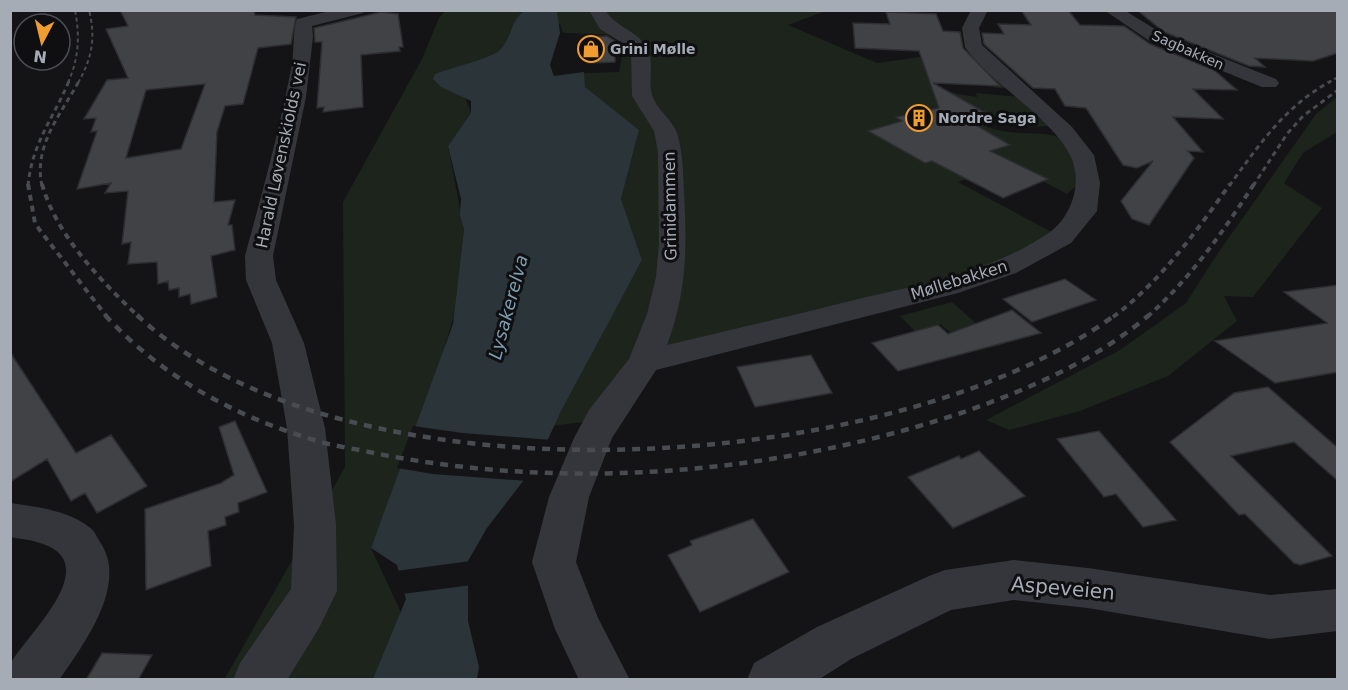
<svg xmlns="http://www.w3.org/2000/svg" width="1348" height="690" font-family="'DejaVu Sans',sans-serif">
<rect width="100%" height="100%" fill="#141416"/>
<!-- green -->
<path fill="#1c241c" d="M445,11H826L788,25L877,63L971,50L1009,88C986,90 953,72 925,70L929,81L952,93L977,97L976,93L1022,97L1050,126L1021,127L985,113L965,118C974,121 982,125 991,128C1035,143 1078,112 1076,186L1067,194L1009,163L958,182L1061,237L1006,267L668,357L602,420L551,426L642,260L621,199L639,130L597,100L585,87L583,73L619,72L626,35L563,33L560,24L528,47L433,80L465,97L471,113L448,146L464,229L454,316L429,396L371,548L432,679L224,680L345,467L343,202L422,59L439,18Z
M1337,97V132L1303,153L1284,183L1322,208L1253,297L1224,296L1237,321L1168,376L1080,411L1009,430L986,420L1120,350L1186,303L1218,253L1316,114Z
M952,302L979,326L951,333L940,324L915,331L900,316Z"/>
<!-- water -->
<path fill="#2a3439" d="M524,11H557L560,33L550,65L554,76L584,72L585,87L639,130L621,199L642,260L561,411L537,463L487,528L468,561V621L479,667L477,679H373L406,599L397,565L371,548L453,324L464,229L460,215L461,199L448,146L471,113V101L441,87L433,79L435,74C448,69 491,58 499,51C512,39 510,21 524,11Z"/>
<!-- pier -->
<path fill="#141416" d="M413,426L463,433L551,440L540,465L527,481L433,474L397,468Z
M471,561L472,585L402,594L396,571Z"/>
<!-- building -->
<path fill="#404246" stroke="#2e2e32" stroke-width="1.5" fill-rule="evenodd" d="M120,10H254L255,15L296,17L291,44L258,48L243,104L225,106L217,132L214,202L235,200L228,225H232L235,250L211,256L217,297L191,304L190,294L179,297V288L169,290L168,281L158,284L157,262L128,264L131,242L122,244L128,191L105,193L111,183L77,189L97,131L91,132L96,118L84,119L107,80L128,78L106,29L128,26ZM205,84L181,149L126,158L146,90Z
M1021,10H1068L1080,25L1124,26L1150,44L1214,70L1237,90L1193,89L1223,119L1173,117L1203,152L1188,151L1194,158L1149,225L1132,219L1121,201L1153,161L1137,168L1123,165L1086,108L1065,106L1055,89L1033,88L984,44L982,33L1004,34L998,24L1031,25Z
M1137,10H1338V53L1313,61L1255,58L1265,67L1249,66L1164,32Z
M381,12L398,14L403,47H399L400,51L361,55L363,107L323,112L324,107L317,108L322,42H315L314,28Z
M886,12L936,14L943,31L960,32L963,48L1000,86L933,83L986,113L964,118L1010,145L990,151L1048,179L1003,198L932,161L925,163L868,131L902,121L896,117L939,108L919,51L855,48L853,23L890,24Z
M607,36L615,41V62L589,63L591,37Z
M1065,279L1096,300L1032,322L1003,299Z
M1338,285V372L1275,383L1215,341L1327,323L1284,292Z
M1012,310L1041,333L898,371L872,343L938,325L948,334Z
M10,352L76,453L111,435L147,486L97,513L85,493L71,501L47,459L10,482Z
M811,355L832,393L755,407L737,367Z
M1268,387L1338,448V481L1294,442L1231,456L1332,556L1300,565L1294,563L1245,514L1239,515L1170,442L1234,393Z
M235,421L267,492L238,503L239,512L225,517L226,525L208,531L211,566L146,590L145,509L221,483L234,475L219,427Z
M1099,431L1176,520L1143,527L1116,494L1104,497L1057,439Z
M979,451L1025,496L953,528L908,477L959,456L961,459Z
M753,519L789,572L700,612L668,555L692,545L690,541Z
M102,653L152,655L138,680H86Z"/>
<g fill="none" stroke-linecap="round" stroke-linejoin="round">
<!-- minor -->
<path fill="#35363b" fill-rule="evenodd" d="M334,10H365L363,13L312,26L313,37L306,97L273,256L276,280L304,343L325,428L336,525L337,591L319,628L287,680H233L240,663L291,589L294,525L287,428L272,343L246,280L245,256C262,193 280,129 292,64C294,54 293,26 297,19Z
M589,10H605C617,29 640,31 648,50C654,63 648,81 652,95C656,109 672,119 677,133C683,152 683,173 684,192C687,249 687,291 667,345C731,330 794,315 858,299C923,284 994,271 1050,232C1073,215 1083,180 1070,155C1050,116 990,83 965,47L962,28L971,10H988L979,28L982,45L1072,127L1094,155L1100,183L1097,211L1071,243L1016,273L958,293L656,370L612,438L589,497L576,562L598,618L630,680H579L555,629L532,562L549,497L574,438L589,410L629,359L647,314L656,277L659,244L658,152L654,131L632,96L631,51L627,46L600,29Z
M1104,10H1124L1163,34L1276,79L1279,83L1276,87H1262L1151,42Z
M10,503C37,507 67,510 89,527C94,530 97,537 100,542C129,584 84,644 59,680H10C10,673 9,666 12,661C29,633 103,565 43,544C33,540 21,539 10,537Z
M1014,560L1088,568L1270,595L1338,589V631L1270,639L1088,608L1014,600L951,610L851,659L818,680H747L754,663L817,627L929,576L945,570Z"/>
<!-- rail-far3 -->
<path stroke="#484b50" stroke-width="2" stroke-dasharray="4 3" stroke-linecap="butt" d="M68,83C79,57 80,37 75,10
M78,83C92,58 96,38 89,10
M1328,83L1338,77"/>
<!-- rail-far2 -->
<path stroke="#484b50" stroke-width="3" stroke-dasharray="5 4" stroke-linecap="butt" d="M28,186C32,143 53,119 69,81
M42,186C33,146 61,114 79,81
M1229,186C1260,144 1284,107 1331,81
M1253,186L1287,134L1303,116L1338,90"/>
<!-- rail-far1 -->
<path stroke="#484b50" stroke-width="4" stroke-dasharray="6 5" stroke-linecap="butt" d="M28,184L35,223L39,229L107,317
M42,184C56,235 101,281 139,317
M1113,317C1160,282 1196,232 1230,184
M1147,317C1190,279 1223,232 1254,184"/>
<!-- rail -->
<path stroke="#484b50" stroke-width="4.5" stroke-dasharray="8 7" stroke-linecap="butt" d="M105,315C162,377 234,416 314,440C332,446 351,448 369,452C563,492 774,475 961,413C1027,390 1095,361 1149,315
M137,315C345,511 894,478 1115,315"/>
</g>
<!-- icons -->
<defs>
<symbol id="shop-ring" viewBox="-11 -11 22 22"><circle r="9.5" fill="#0f0f11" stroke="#f19c30" stroke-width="1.5"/><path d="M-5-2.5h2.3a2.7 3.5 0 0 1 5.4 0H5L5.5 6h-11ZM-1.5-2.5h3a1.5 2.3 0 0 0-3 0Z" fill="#f19c30"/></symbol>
<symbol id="building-ring" viewBox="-11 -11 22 22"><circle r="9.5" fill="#0f0f11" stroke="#f19c30" stroke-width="1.5"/><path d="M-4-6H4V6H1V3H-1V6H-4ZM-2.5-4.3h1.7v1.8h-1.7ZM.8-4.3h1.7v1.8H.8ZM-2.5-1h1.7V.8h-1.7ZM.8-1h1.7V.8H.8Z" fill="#f19c30"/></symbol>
</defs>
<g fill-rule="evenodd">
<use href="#shop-ring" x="576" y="34" width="30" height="30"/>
<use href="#building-ring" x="904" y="103" width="30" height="30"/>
</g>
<g text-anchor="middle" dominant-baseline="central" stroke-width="6" stroke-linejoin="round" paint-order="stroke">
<!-- far-poi labels -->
<g font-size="14" font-weight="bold" fill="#a6acb6" stroke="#0f0f11" text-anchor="start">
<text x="610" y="49">Grini Mølle</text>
<text x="938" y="118">Nordre Saga</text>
</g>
<!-- far-street labels -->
<g font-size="14" fill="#a6acb6" stroke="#0f0f11">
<text transform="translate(1188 50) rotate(24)">Sagbakken</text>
</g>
<!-- street labels -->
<g font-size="16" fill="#a6acb6" stroke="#0f0f11">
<text transform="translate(281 155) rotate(-78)">Harald Løvenskiolds vei</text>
<text transform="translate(670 206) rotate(-91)">Grinidammen</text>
<text transform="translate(959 280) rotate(-17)">Møllebakken</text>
</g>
<!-- water labels -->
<g font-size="18" font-style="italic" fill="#7c9eb1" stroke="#0f0f11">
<text transform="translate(508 307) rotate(-75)">Lysakerelva</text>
</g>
<!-- near-street labels -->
<g font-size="20" fill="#a6acb6" stroke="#0f0f11">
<text transform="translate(1063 588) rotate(5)">Aspeveien</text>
</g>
</g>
<!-- border -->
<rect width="1348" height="690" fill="none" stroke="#a6acb6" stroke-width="24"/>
<!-- north arrow -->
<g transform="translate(42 42) rotate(187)"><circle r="28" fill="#0f0f11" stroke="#4b4e53" stroke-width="1.5"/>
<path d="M0-4.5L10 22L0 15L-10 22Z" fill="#f19c30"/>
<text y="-9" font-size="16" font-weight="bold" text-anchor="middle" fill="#a6acb6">N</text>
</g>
</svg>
